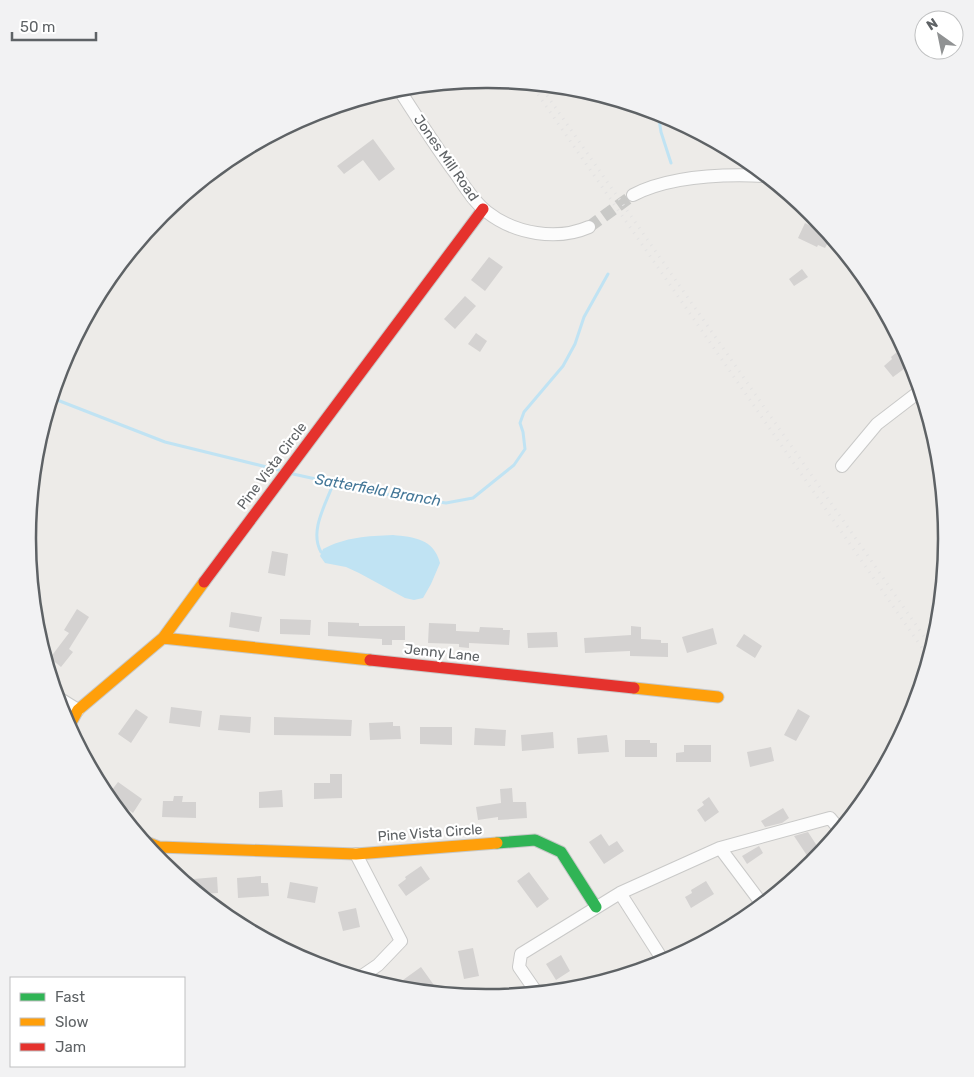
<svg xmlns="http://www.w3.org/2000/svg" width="974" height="1077" font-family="Rubik,sans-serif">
<rect width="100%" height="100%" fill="#edebe8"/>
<!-- water -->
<path fill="#c0e3f3" d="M393,535C414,537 434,539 440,563L431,584L423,598L414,600L405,598L359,573L346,567L325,563L320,556L323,549C346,537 367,536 393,535Z"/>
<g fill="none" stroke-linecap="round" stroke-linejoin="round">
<!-- stream -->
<path stroke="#c0e3f3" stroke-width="3" d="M658,113L661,132L671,163
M52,398L165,442L279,470
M293,474L384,494L446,503L473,498L514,465L525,449L523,432L520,423L524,412L563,366L575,344L584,317L608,274
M321,552C309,531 326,504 333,484"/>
</g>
<!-- building -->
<path fill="#d4d2d1" d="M373,139L395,169L379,181L363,160L344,174L337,166Z
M805,223L831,237L825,248L818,245L817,247L798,238Z
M489,257L503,267L485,291L471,280Z
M802,269L808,277L794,286L789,279Z
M465,296L476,306L455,329L444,319Z
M476,333L487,341L480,352L468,344Z
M903,347L912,363L893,377L884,366L892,359L891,357Z
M272,551L288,554L285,576L268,573Z
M77,609L89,617L69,649L73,652L61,667L50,658L69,633L64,630Z
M231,612L262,617L259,632L229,627Z
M280,619L311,620L310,635L280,634Z
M328,622L359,623V626H405V640H392V645H382V639L328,636Z
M429,623L456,624V631L479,632L480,627L503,628V630H510L509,645L469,643V648L459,647V644L428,643Z
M631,626L641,627V639L661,640V643H668V657L630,656V651L585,653L584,638L631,635Z
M713,628L717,644L687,653L682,637Z
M557,632L558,647L528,648L527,633Z
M744,634L762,646L755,658L736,646Z
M171,707L202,711L200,727L169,723Z
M136,709L148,717L131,743L118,734Z
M798,709L810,716L796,741L784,735Z
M220,715L251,717L250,733L218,730Z
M274,717L352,720L351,736L274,735Z
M393,722V726H400L401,739L370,740L369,723Z
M420,727H452V745L420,744Z
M475,728L506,730L505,746L474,745Z
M553,732L554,748L522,751L521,735Z
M607,735L609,752L578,754L577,738Z
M625,740H650V743H657V757H625Z
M684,745H711V762H676V753L684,752Z
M771,747L774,761L750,767L747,752Z
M330,774H342V798L314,799V783H330Z
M118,782L142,799L133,813L108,795Z
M512,788L513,802H526L527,818L498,820V817L478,820L476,807L501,803L500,789Z
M282,790L283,807L259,808V792Z
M174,796H183L182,802H196V818L162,817L163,801H173Z
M709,797L719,812L705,822L697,810L704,805L702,802Z
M783,808L789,818L782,823L765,827L761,821Z
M808,832L821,852L812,863L794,836Z
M601,834L609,846L617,841L624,851L604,864L589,842Z
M759,846L763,853L747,864L742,856Z
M421,866L430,879L406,896L398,885L406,879L405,877Z
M529,872L549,899L537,908L517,881Z
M261,876V883H268L269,896L238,898L237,878Z
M217,877L218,893L200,894L182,880Z
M706,881L714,894L691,908L685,897L692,893L691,890Z
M290,882L318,887L315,903L287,898Z
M356,908L360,927L343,931L338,912Z
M473,948L479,976L464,979L458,951Z
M561,955L570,971L556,980L546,964Z
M421,967L436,988L429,992L411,990L403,980Z"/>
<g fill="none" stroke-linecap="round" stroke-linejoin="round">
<!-- street-tunnel -->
<path stroke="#c9c9c7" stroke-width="12" stroke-dasharray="12 6" stroke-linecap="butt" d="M589,227L633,195"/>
<defs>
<path id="street" d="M398,88C417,117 435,146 456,174C465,187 474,202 487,212C515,234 557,241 589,227
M633,195C670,176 725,174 766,176
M842,466L877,424L920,391
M57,697L78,710
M720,848L762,904
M356,854L401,941L378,965L359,978
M620,893L664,962
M537,993L519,967L521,954L620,893L720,848L830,818L840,830"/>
<path id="fast" d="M497,843L535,840L561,852L596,907"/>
<path id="slow" d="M163,638L370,660
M634,688L718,697
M69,726L78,710L163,638L204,582
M144,841L159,847L356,854L497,843"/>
<path id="jam" d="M204,582L483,209
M370,660L634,688"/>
</defs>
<!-- street casing -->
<use href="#street" stroke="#c9c9c8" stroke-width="14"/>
<!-- fast casing -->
<use href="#fast" stroke="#c7c8c7" stroke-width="13"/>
<!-- slow casing -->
<use href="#slow" stroke="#c7c8c7" stroke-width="13"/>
<!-- jam casing -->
<use href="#jam" stroke="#c7c8c7" stroke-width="13"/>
<!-- street -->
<use href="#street" stroke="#fcfcfc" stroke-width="12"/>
<!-- fast -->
<use href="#fast" stroke="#30b455" stroke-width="11"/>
<!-- slow -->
<use href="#slow" stroke="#ff9f0a" stroke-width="11"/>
<!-- jam -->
<use href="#jam" stroke="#e5322d" stroke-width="11"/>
<!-- rail -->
<path stroke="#e3e2e2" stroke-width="3" stroke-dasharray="1 6" stroke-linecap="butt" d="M530,83L929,658
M539,84L932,648"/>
</g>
<g text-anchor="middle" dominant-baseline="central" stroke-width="4.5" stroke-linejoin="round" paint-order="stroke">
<!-- street labels -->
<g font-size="14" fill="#5e6265" stroke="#fff">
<text transform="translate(446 158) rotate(55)">Jones Mill Road</text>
<text transform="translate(272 466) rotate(-53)">Pine Vista Circle</text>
<text transform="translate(442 653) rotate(6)">Jenny Lane</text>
<text transform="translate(430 833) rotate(-4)">Pine Vista Circle</text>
</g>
<!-- water labels -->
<g font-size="15" font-style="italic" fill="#447798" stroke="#fff">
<text transform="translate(378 490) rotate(10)">Satterfield Branch</text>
</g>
</g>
<!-- crop -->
<path d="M0 0H974V1077H0ZM486 88H488A450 450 0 0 1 938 538V539A450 450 0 0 1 488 989H486A450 450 0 0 1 36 539V538A450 450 0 0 1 486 88Z" fill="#f2f2f3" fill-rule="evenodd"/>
<path fill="none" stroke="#5e6265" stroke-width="2.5" d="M486 88H488A450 450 0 0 1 938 538V539A450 450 0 0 1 488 989H486A450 450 0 0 1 36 539V538A450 450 0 0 1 486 88Z"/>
<!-- legend -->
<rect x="10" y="977" width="175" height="90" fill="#ffffff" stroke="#bfc0c1"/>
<rect x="20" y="993" width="25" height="8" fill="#30b455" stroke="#bfc0c1"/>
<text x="55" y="1002" font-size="15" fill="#5e6265">Fast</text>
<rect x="20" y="1018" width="25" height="8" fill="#ff9f0a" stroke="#bfc0c1"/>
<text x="55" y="1027" font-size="15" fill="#5e6265">Slow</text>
<rect x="20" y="1043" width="25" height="8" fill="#e5322d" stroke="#bfc0c1"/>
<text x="55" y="1052" font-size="15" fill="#5e6265">Jam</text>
<!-- north arrow -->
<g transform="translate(939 35) rotate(327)"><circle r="24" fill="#ffffff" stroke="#bfc0c1"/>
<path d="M0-4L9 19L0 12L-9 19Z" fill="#909293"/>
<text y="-8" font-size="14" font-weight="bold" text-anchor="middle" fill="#5e6265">N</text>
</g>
<!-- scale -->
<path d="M12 32v8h84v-8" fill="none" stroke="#5e6265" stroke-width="2.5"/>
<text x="20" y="32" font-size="15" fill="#5e6265" stroke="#ffffff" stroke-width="4" paint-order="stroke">50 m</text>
</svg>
